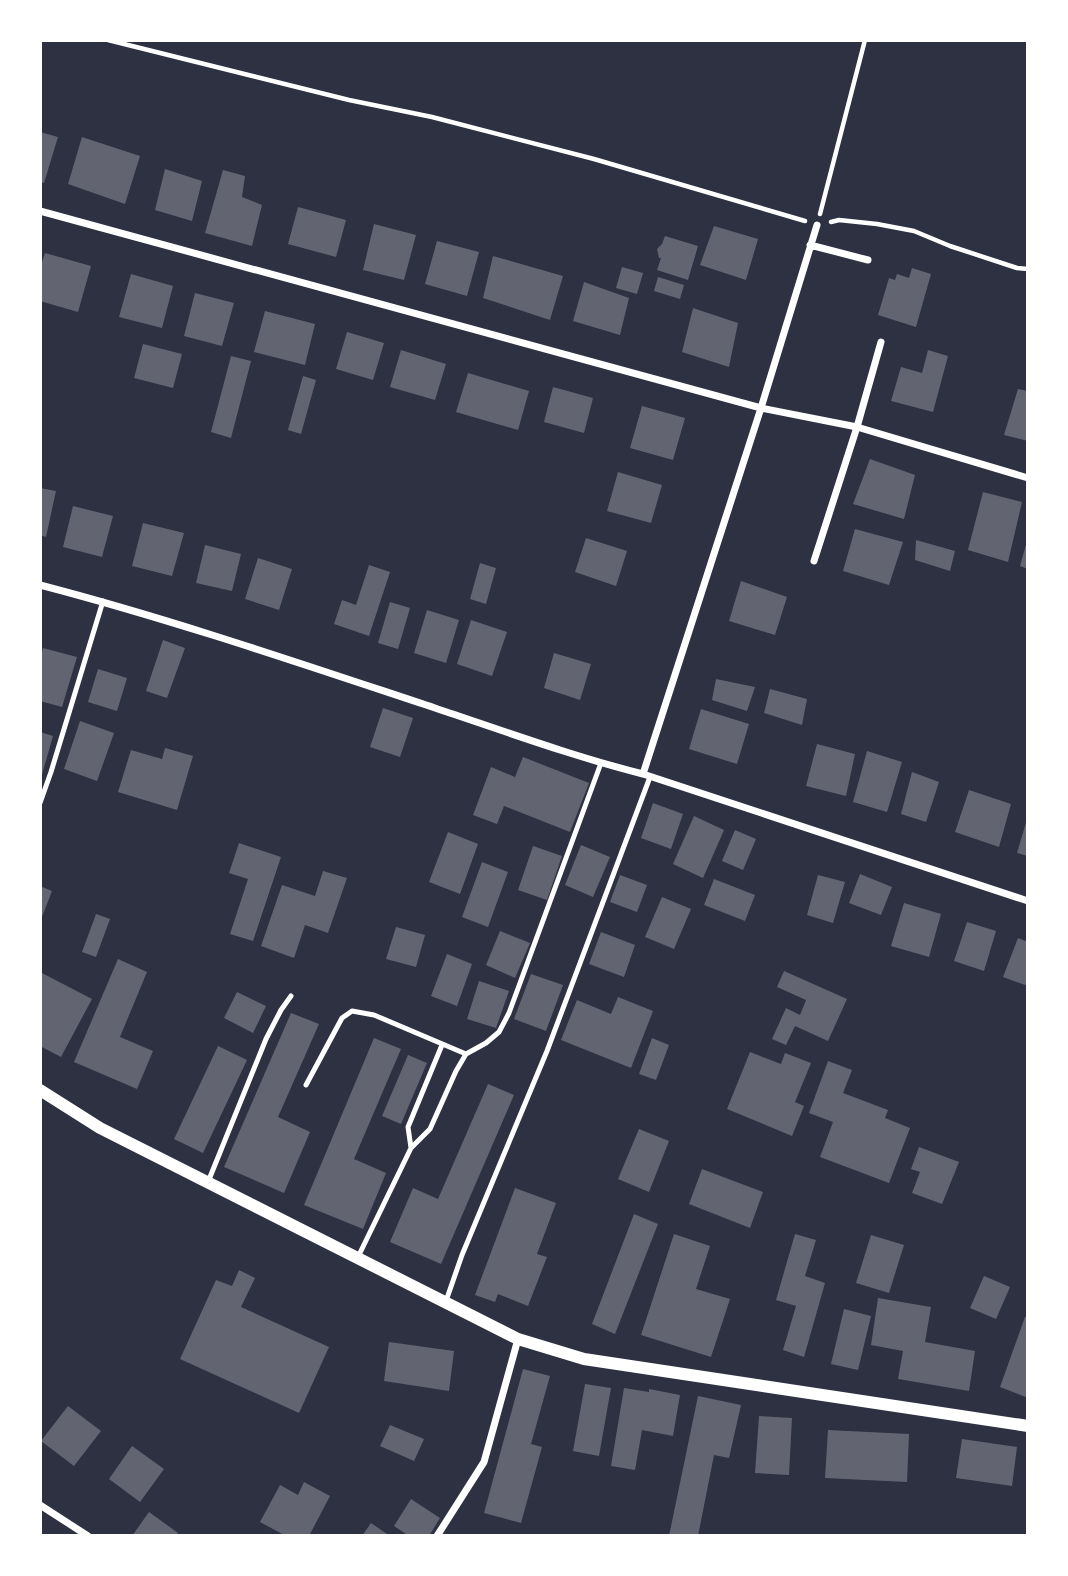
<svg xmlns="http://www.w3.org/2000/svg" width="1068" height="1576" font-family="'Source Serif 4',serif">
<rect width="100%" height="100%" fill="#2d3142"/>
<!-- building -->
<path fill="#626471" d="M40,132L58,137L44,183L40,182Z
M82,137L140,156L125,204L68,184Z
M165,169L202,181L192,221L155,210Z
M223,170L245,176L242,197L262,205L252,246L205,233Z
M298,207L346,220L336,257L288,244Z
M374,224L416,235L404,280L363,270Z
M714,226L758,239L746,280L700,265Z
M665,236L698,246L688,280L657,270L661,258H659L657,249L662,244Z
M437,241L479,252L467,296L425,284Z
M45,253L91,266L78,312L40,301V268Z
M493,256L563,276L550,320L483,298Z
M622,267L643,273L637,294L616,288Z
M912,268L931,274L916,327L878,315L889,278L895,280L897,274L909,278Z
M131,274L173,286L162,328L119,317Z
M658,277L684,285L680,299L654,291Z
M584,282L629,298L620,335L573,321Z
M195,293L234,303L222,346L184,336Z
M693,308L738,323L729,367L682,352Z
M265,311L315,324L305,365L254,352Z
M347,332L384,343L373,380L336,369Z
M143,344L182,354L173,388L134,378Z
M401,350L446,364L435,400L390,387Z
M928,350L948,356L933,412L891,401L901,367L922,373Z
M231,356L251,361L231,438L211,432Z
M468,373L529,391L518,430L456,412Z
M303,376L316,380L301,434L288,430Z
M553,387L593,398L584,433L544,422Z
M1018,389L1028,391V441L1004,435Z
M642,406L685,418L673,460L630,448Z
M870,459L915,475L904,519L853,504Z
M618,472L662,485L651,523L607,511Z
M40,488L56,491L46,537L40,535Z
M983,492L1022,502L1008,562L968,550Z
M73,506L113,516L102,557L63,547Z
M143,523L184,533L172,576L132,566Z
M855,529L903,542L889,585L843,571Z
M586,538L627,551L616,586L575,572Z
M916,540L955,551L950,571L915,560Z
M1027,541H1028V569L1020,566Z
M205,545L241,554L232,591L196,583Z
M258,558L292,569L279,610L245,599Z
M480,563L496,568L486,604L470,599Z
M369,565L390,572L369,636L334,624L342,600L356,605Z
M741,581L787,597L775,635L729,621Z
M390,602L410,608L398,649L378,643Z
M427,610L459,620L446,663L414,653Z
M471,620L507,632L492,676L457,664Z
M163,640L185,648L167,698L146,691Z
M43,648L77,657L62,707L40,701V658Z
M554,653L591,664L580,700L544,688Z
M98,669L127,678L117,711L88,702Z
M716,679L755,687L747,711L712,700Z
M770,689L807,699L802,725L764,713Z
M383,708L413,718L400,757L370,747Z
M701,709L749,724L737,764L689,749Z
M80,721L114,733L97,781L64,769Z
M40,732L53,736L41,778H40Z
M817,744L855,754L846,796L806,786Z
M165,748L193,756L177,810L118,792L131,750L162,759Z
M867,751L902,762L887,812L853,802Z
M523,757L589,783L570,832L504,806L497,824L473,815L491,767L515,777Z
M912,772L939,782L926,822L901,814Z
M969,790L1011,804L999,847L955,832Z
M653,803L683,814L671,849L641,838Z
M694,816L724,830L703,878L673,864Z
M1027,819H1028V856L1017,853Z
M735,830L756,839L743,870L722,861Z
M448,832L478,844L460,894L429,882Z
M239,843L281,857L253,941L230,934L248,879L229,873Z
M581,845L610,857L593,897L565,885Z
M533,846L562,856L547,900L518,890Z
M482,862L508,872L488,927L462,917Z
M323,871L347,878L328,933L305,925L294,958L261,946L282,885L315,896Z
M860,874L892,887L881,915L849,903Z
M620,875L647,885L637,912L610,902Z
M818,875L845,882L833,923L807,915Z
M714,879L755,895L745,921L704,905Z
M40,886L52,891L40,922Z
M662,897L691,909L674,949L645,937Z
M904,903L941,914L929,957L891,946Z
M96,914L110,919L96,957L82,952Z
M967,922L996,931L984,971L954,961Z
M396,927L425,935L416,967L386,959Z
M500,931L530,943L515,978L486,965Z
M601,932L635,945L624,977L589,964Z
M1018,938L1028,942V986L1003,977Z
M447,954L472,964L457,1006L431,996Z
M118,959L147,972L120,1037L153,1051L137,1089L74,1062Z
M784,971L847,999L828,1041L795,1026L786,1045L772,1039L786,1008L800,1015L806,1000L777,987Z
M40,972L92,999L61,1057L40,1046Z
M531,974L563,985L546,1031L514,1019Z
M479,981L509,991L496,1028L467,1019Z
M237,992L266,1006L253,1033L224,1018Z
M618,997L653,1011L631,1068L561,1040L577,1000L611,1014Z
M291,1013L319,1024L278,1117L310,1132L284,1193L224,1167Z
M374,1038L401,1049L354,1159L386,1173L363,1229L304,1205Z
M652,1038L669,1045L656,1080L639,1074Z
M218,1046L247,1060L203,1153L174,1139Z
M750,1052L781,1064L785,1053L811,1063L795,1102L804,1106L792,1136L727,1109Z
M408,1055L427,1063L401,1124L382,1116Z
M828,1061L852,1070L843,1093L888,1110L885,1118L910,1128L889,1183L820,1157L833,1122L809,1113Z
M488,1084L514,1095L441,1264L390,1242L413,1188L438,1199Z
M639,1129L669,1141L649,1192L618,1179Z
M919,1147L959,1162L942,1204L912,1193L920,1172L911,1169Z
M702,1169L763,1192L750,1228L689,1204Z
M515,1188L556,1203L537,1254L547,1257L528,1306L498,1294L495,1302L475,1295Z
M634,1214L658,1224L615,1334L592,1324Z
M674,1234L710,1246L696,1289L730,1299L711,1357L641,1335Z
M795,1234L816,1240L805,1276L825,1283L804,1357L783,1350L796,1306L776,1300Z
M871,1235L904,1245L889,1293L856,1283Z
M239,1270L255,1278L241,1307L329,1347L299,1413L180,1359L216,1280L232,1286Z
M984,1276L1010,1287L996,1319L970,1308Z
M878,1298L931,1307L925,1342L975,1351L969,1391L898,1379L903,1351L871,1345Z
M844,1309L871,1316L858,1370L831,1364Z
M1025,1317H1028V1398L1000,1387Z
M389,1342L454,1351L449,1391L384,1381Z
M523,1369L550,1376L531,1444L542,1447L521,1523L484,1513Z
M585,1384L611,1388L599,1456L573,1451Z
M624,1388L649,1392V1389L680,1395L673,1436L642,1430L635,1470L611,1466Z
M698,1396L741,1405L729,1458L714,1455L698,1536H669Z
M68,1406L101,1431L74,1466L41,1441Z
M759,1416L792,1418L789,1475L755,1473Z
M390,1425L424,1439L414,1461L380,1446Z
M828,1430L909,1434L907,1482L825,1478Z
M962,1439L1017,1447L1012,1486L956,1478Z
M132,1446L164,1469L140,1502L109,1479Z
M304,1482L330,1496L309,1536H286L260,1522L280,1485L298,1495Z
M411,1499L440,1518L429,1536H409L394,1526Z
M149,1512L178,1533L176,1536H132Z
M371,1523L390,1536H362Z"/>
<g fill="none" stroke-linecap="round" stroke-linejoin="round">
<!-- path -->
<path stroke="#fff" stroke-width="4.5" d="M108,40L349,100L432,117L594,159L805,221
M820,214L865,40
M831,222L839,220L877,224L914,231L950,246L1017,268L1028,269"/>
<!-- service -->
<path stroke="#fff" stroke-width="5" d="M40,803L51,772L103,601
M306,1085L342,1018L352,1011L374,1015L466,1054
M411,1148L408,1127L442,1045
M208,1182L266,1039L281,1010L291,996
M358,1257L411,1148L430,1129L456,1071L466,1054L486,1043L499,1032L509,1013L601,763
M446,1301L462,1255L547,1051L650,777"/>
<!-- minor -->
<path stroke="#fff" stroke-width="7" d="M40,211L761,408L857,427L1028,478
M810,245L868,260
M814,561L857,427L881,342
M40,585C174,620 305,665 435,708C504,731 572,756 643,774L1028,901
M643,774L761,408L817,225
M40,1505L88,1536
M437,1536L484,1462L518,1339"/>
<!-- tertiary -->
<path stroke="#fff" stroke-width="12" d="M40,1090L100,1128L518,1339L584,1359L1028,1426"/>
</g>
<!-- border -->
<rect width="1068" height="1576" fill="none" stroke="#ffffff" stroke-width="84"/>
</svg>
